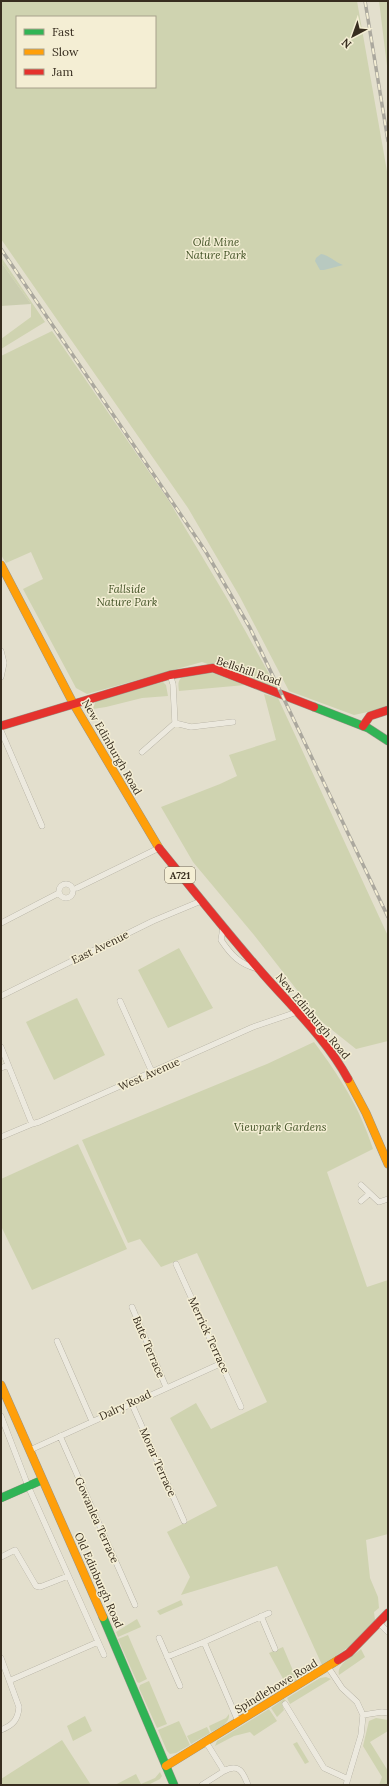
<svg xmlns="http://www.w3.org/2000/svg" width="389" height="1786" font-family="Lora,serif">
<rect width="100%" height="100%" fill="#e3dfcd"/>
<!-- green -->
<path fill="#cfd3b0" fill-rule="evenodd" d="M1,1H357L388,177V705L377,710L354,715L289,691L240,597L188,508L1,239ZM17,17H155V87H17Z
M379,1H388V74Z
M1,257L45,322L1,349V339L31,317V304L1,262Z
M52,331L169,501L228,600L277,688L202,662L87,694L76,688L23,589L43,579L31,552L6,563L1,555V356Z
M199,673H213L245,685L179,691C176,674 186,676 199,673Z
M163,682L166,685L168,696L142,698L106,707L93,709L96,700Z
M264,694L278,698L388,936V1041L356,1049L322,1022L254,935L193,862L161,807L220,784L237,776L229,755L276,740Z
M179,948L213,1008L168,1028L138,970Z
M77,998L105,1055L54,1080L26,1022Z
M314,1042C340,1077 360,1108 373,1149L327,1172L367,1287L388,1280V1534L366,1540L370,1578L378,1597L379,1608L374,1612L375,1620L349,1647L322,1665L277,1566L181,1595L190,1577L167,1532L217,1506L170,1418L196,1403L211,1429L267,1402L197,1253L161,1267L140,1239L128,1243L82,1140L267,1064Z
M78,1144L127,1249L32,1290L1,1226V1179Z
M181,1600L183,1605L160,1615L157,1611Z
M137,1619L141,1627L118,1637L116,1632Z
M128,1635L147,1679L139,1683L137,1682L118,1639Z
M283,1647L297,1680L287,1686L269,1653Z
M361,1649L365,1657L339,1675C336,1664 354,1656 361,1649Z
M326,1677L331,1679L290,1704L287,1698L320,1678Z
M149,1681L167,1724L157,1728L139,1688L140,1685Z
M284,1699L286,1701L282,1704L284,1710L277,1717L271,1708Z
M269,1709L277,1721L254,1736L250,1732L234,1736L215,1746L217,1741Z
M229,1714C230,1724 218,1728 211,1732L209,1726L226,1718Z
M85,1716L92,1731L73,1741L67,1726Z
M376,1718L388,1720V1731L370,1742L388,1771V1785H379L382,1777L363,1746L369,1721Z
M179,1721L190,1745L176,1753L170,1754L167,1751L158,1730Z
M207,1727L210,1733L191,1744L187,1736Z
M62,1740L91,1785H1V1779Z
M297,1742L309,1762L305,1764L293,1744Z
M160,1772L162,1776L160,1779L148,1785H115L136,1774L141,1784L155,1778Z"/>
<!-- cemetery -->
<path fill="#cacdaf" d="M1,262L31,304L1,306Z"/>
<!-- water -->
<path fill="#b8c9c0" d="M321,254C329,255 335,262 343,265L324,270H320L315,261L316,258Z"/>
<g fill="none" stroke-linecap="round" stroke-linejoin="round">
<defs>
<path id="street" d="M1,651L4,663L1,677
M175,723L191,727L233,722
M1,731L42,826
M142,752L175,723L173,684L170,675
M59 891a7 7 0 1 1 14 0a7 7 0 1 1-14 0Z
M77,888L159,848
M1,923L59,893
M223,928L221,940C231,955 240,965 259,969
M1,996L153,921L201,901
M120,1001L152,1072
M1,1047L32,1124
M1,1068L8,1065
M1,1137L32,1124L39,1122L253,1027L297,1012
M361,1185L379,1202L388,1199
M361,1201L369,1194
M176,1264L241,1407
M132,1307L166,1387
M57,1341L92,1421
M131,1402L184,1521
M1,1416L28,1486L104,1655
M60,1436L135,1605
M30,1450L222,1363
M1,1557L15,1550L36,1586L40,1587L68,1576
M261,1616L275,1649
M378,1622L388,1632
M159,1638L180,1686
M167,1657L204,1642
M1,1658L19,1707C18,1720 13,1725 1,1730
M328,1667L342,1688L357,1702L363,1715L361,1735L346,1785
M11,1680L98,1642
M285,1704L324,1768L348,1779
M363,1715L382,1712L388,1713
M238,1721L204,1642L269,1613
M206,1742L224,1771C239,1763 243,1772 248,1785
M202,1785L224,1771"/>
<path id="fast" d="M314,707L368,728L388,741
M1,1498L42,1480
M103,1617L174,1785"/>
<path id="slow" d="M1,565L73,703L159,848
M348,1079L366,1113L388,1164
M1,1385L103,1617
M166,1766L338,1660"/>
<path id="jam" d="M1,726L170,675L213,668L314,707
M363,726L370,716L388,710
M159,848C194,891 228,934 264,975C293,1008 327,1040 348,1079
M338,1660L349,1653L388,1613"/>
</defs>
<!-- street casing -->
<use href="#street" stroke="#a8a496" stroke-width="6"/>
<!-- fast casing -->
<use href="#fast" stroke="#989386" stroke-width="9"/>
<!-- slow casing -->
<use href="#slow" stroke="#989386" stroke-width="9"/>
<!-- jam casing -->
<use href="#jam" stroke="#989386" stroke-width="9"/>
<!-- street -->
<use href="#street" stroke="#ece9de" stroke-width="5.5"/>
<!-- fast -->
<use href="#fast" stroke="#30b455" stroke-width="8"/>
<!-- slow -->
<use href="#slow" stroke="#ff9f0a" stroke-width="8"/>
<!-- jam -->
<use href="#jam" stroke="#e5322d" stroke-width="8"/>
<defs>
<path id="rail" d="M365,1L388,141
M1,249L206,552L250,628L388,917"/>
</defs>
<!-- rail casing -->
<use href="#rail" stroke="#aba89e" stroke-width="3.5"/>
<!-- rail -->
<use href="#rail" stroke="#f4eed4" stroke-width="2" stroke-dasharray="6" stroke-linecap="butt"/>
</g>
<g text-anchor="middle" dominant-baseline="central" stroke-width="3" stroke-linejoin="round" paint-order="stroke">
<!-- shield labels -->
<rect fill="#f4eed4" stroke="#706755" stroke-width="1" x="165" y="867" width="30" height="16" rx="3"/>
<g font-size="10" font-weight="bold" fill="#372d1f">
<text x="180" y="875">A721</text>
</g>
<!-- park labels -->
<g font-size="11" font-style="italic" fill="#425226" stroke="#f4eed4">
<text x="216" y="242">Old Mine<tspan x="216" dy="13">Nature Park</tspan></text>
<text x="127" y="589">Fallside<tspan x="127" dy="13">Nature Park</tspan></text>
<text x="280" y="1127">Viewpark Gardens</text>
</g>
<!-- street labels -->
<g font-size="11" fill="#372d1f" stroke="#f4eed4">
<text transform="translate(249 671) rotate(19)">Bellshill Road</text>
<text transform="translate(112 747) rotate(60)">New Edinburgh Road</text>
<text transform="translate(100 947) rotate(-26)">East Avenue</text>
<text transform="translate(313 1016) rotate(50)">New Edinburgh Road</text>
<text transform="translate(149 1074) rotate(-24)">West Avenue</text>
<text transform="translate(209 1335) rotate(65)">Merrick Terrace</text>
<text transform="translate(149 1347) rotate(67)">Bute Terrace</text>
<text transform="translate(125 1405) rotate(-25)">Dalry Road</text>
<text transform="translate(158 1462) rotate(66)">Morar Terrace</text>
<text transform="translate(97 1520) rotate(66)">Gowanlea Terrace</text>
<text transform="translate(99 1580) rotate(66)">Old Edinburgh Road</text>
<text transform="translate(276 1686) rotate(-31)">Spindlehowe Road</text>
</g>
</g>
<!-- border -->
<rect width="389" height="1786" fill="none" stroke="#372d1f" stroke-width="4"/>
<!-- legend -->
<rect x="16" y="16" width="140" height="72" fill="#f4eed4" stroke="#a8a18c"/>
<rect x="24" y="29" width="20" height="6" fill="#30b455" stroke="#a8a18c"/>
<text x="52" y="36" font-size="12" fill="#372d1f">Fast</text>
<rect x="24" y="49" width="20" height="6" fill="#ff9f0a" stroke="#a8a18c"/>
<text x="52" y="56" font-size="12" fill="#372d1f">Slow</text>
<rect x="24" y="69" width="20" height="6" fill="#e5322d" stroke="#a8a18c"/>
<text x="52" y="76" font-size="12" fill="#372d1f">Jam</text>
<!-- north arrow -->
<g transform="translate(353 36) rotate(221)" stroke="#f4eed4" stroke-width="3" paint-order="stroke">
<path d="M0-3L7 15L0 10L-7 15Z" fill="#372d1f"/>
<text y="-6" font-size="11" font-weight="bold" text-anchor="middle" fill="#372d1f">N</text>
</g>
</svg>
